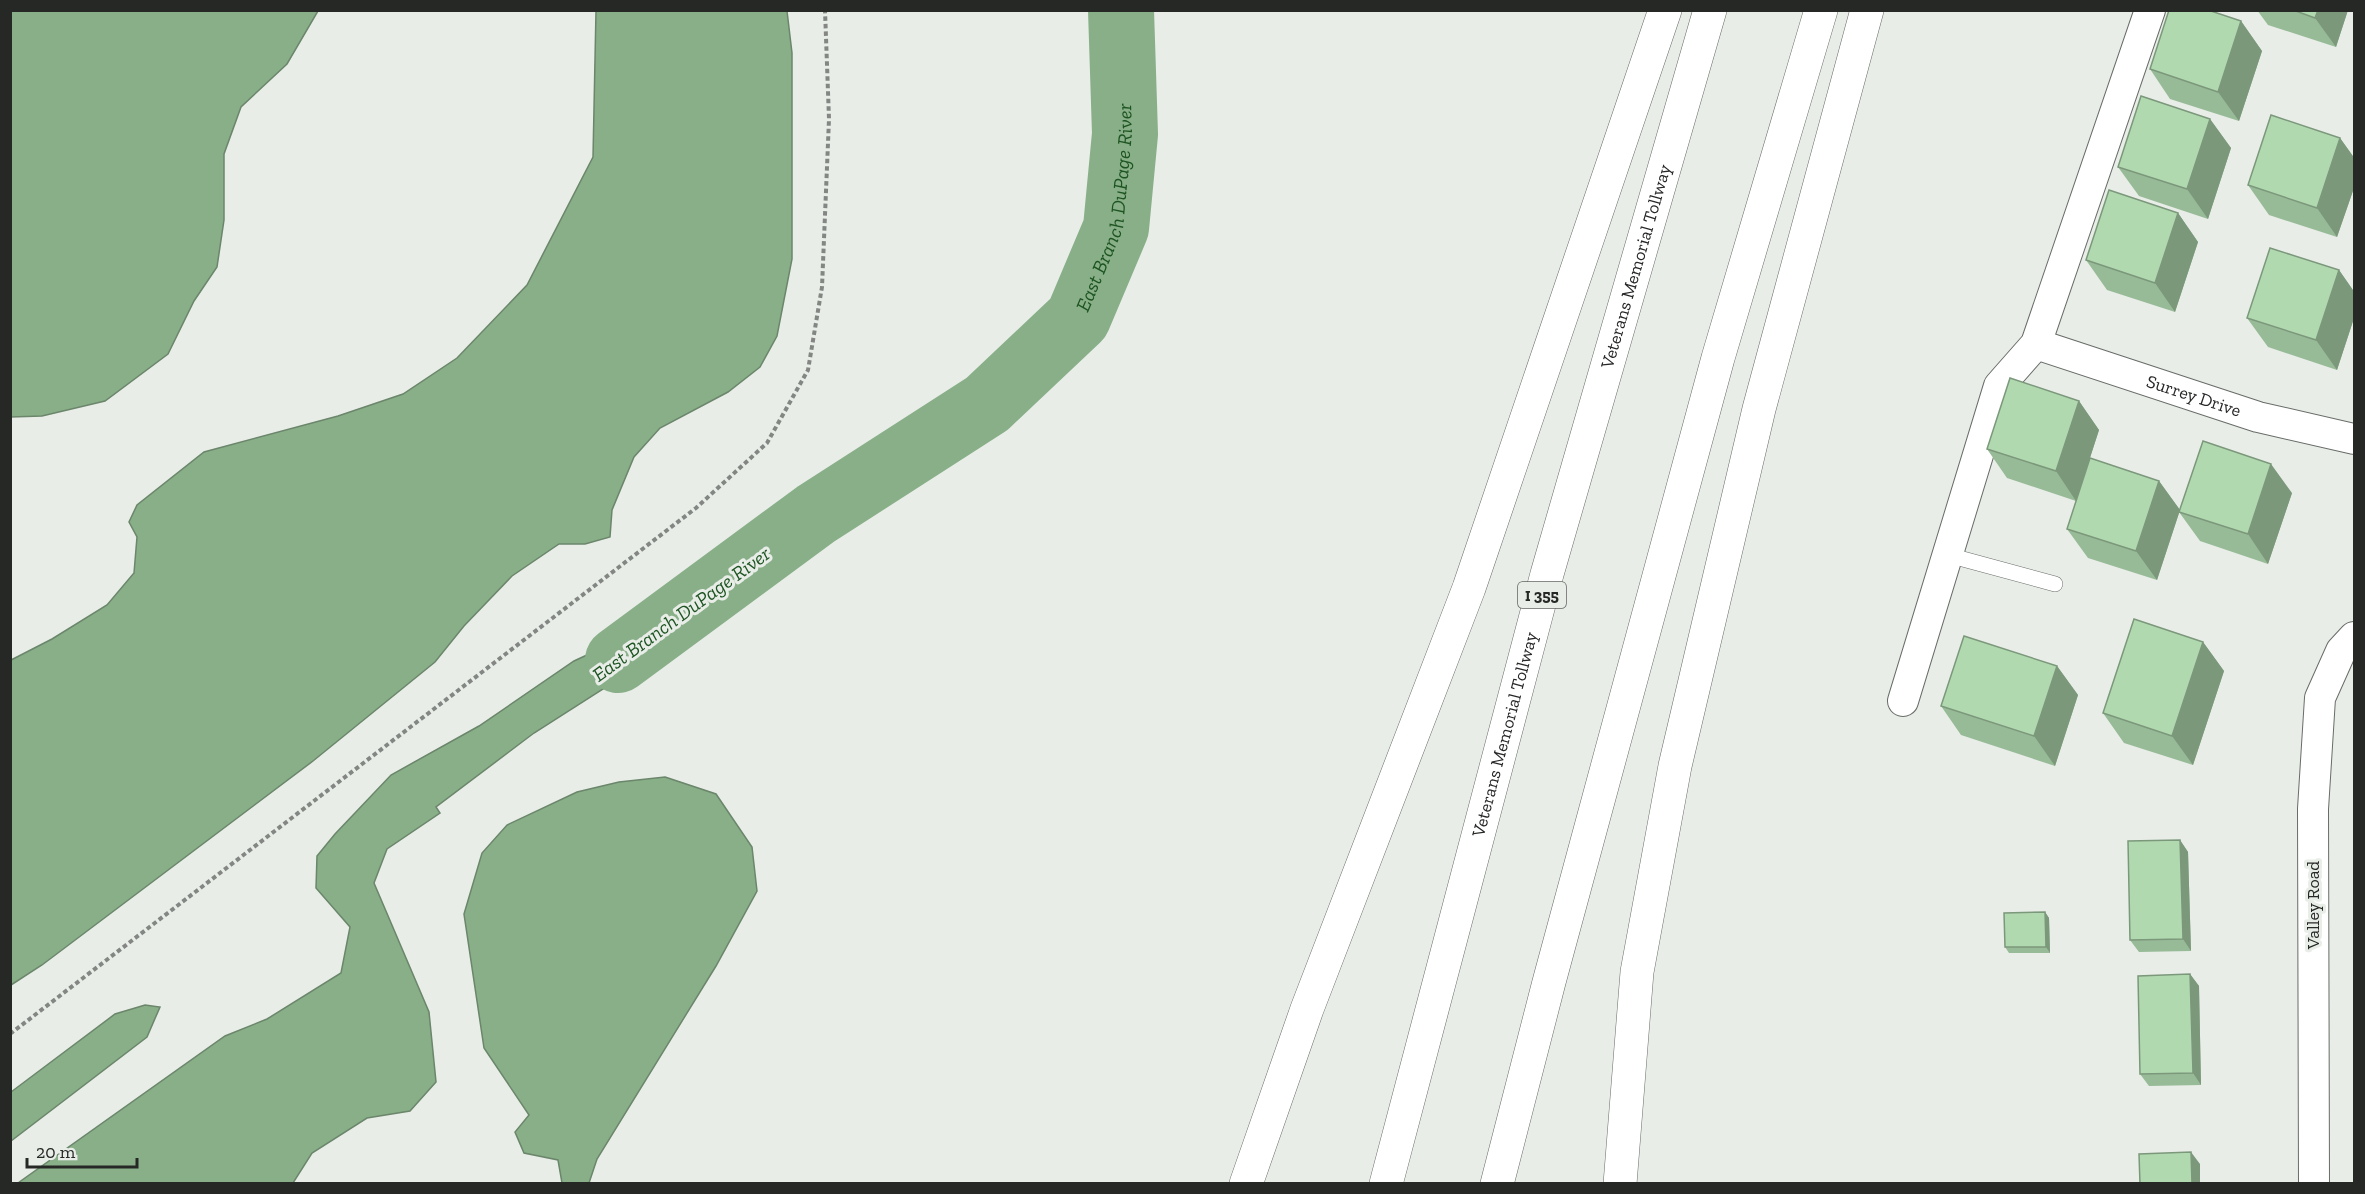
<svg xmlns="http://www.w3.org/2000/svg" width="2365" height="1194" font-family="'Zilla Slab',serif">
<rect width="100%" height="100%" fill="#e8ede8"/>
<!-- water -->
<path fill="#88af88" stroke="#6b866b" stroke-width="1.5" d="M10,11H318L287,64L241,107L224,154V220L217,267L194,301L168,354L105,401L42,416L11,417Z
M596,11H787L792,53V259L777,336L760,367L728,392L660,428L634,457L612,510L610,537L585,544H559L512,576L464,626L435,662L313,761L42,965L11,985V660L52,639L107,605L134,573L137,537L129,522L137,505L204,452L338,416L403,394L457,358L527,285L593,157Z
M695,605L625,675L534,733L436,807L440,813L387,849L374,883L429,1012L436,1082L410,1111L367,1118L312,1153L293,1183H18L225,1036L267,1019L341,973L350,927L316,888L317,856L335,834L391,775L479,726L574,661Z
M665,777L716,794L752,847L757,891L716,966L597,1159L589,1183H562L558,1160L524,1153L515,1132L529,1115L484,1048L464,914L482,853L507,825L577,792L619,782Z
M145,1005L160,1007L147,1037L11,1141V1092L115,1014Z"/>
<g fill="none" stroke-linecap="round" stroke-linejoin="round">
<!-- river -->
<path stroke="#88af88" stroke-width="66" id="s1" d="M618,660L816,514L987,404L1078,318L1116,228L1125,134L1121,10"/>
<defs>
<path id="service" d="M1948,555L2055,584"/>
<g id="minor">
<path id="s2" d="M2036,344L2258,417L2354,439"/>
<path d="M1903,701L1999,386L2036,344L2150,10"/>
<path d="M2314,1184L2313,809L2320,698L2341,651L2354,637"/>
</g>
<g id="motorway">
<path d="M1246,1184L1307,1009L1469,588L1665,10"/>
<path id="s3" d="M1386,1184L1547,574L1710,10"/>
<path d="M1497,1184L1549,982L1718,358L1821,10"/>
<path d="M1620,1184L1637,972L1675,766L1759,409L1867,10"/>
</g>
</defs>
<!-- service casing -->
<use href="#service" stroke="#686c68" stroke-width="16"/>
<!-- minor casing -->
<use href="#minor" stroke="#686c68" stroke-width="32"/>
<!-- motorway casing -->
<use href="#motorway" stroke="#686c68" stroke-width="34"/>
<!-- path -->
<path stroke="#838683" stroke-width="4" stroke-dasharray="4.5 3" stroke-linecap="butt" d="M10,1034L696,508L767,443L808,370L822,287L829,119L825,10"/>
<!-- service -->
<use href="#service" stroke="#fff" stroke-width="15"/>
<!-- minor -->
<use href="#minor" stroke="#fff" stroke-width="30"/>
<!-- motorway -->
<use href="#motorway" stroke="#fff" stroke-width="33"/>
</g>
<!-- wall -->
<path fill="#98bb97" d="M2257,10H2348L2336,47L2268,25Z
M2241,21L2262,51L2239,121L2170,99L2150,69Z
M2210,119L2231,148L2208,219L2139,196L2118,167Z
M2340,138L2355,159V185L2337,237L2269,215L2248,185Z
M2178,213L2198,242L2175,312L2107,290L2086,260Z
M2339,270L2355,293V315L2337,370L2268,347L2247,318Z
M2079,401L2099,430L2076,501L2007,478L1987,449Z
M2159,481L2180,510L2157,580L2088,558L2067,529Z
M2292,493L2268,564L2200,541L2179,512Z
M2203,642L2224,671L2193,765L2124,743L2103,713Z
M2057,666L2078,695L2055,766L1961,735L1941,706Z
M2180,840L2188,852L2191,951L2139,952L2130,940Z
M2045,912L2049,918L2050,953H2009L2005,947Z
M2190,974L2199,986L2201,1085L2149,1086L2140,1074Z"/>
<!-- shaded-wall -->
<path fill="#7c987b" d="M2318,10H2348L2336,47L2315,18Z
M2241,21L2262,51L2239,121L2218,92Z
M2210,119L2231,148L2208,219L2187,189Z
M2340,138L2355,159V185L2337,237L2317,208Z
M2178,213L2198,242L2175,312L2155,283Z
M2339,270L2355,293V315L2337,370L2316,340Z
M2079,401L2099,430L2076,501L2056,471Z
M2271,464L2292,493L2268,564L2248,534Z
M2159,481L2180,510L2157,580L2136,551Z
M2203,642L2224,671L2193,765L2172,736Z
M2057,666L2078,695L2055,766L2034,736Z
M2180,840L2188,852L2191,951L2183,939Z
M2045,912L2049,918L2050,953L2046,947Z
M2190,974L2199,986L2201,1085L2193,1073Z
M2191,1152L2200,1164V1184H2192Z"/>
<!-- building -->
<path fill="#b1d9b0" stroke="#7c987b" stroke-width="1.5" d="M2169,10H2208L2241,21L2218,92L2150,69Z
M2293,10H2318L2315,18Z
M2141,96L2210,119L2187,189L2118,167Z
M2271,115L2340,138L2317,208L2248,185Z
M2109,190L2178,213L2155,283L2086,260Z
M2270,248L2339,270L2316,340L2247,318Z
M2010,378L2079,401L2056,471L1987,449Z
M2203,441L2271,464L2248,534L2179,512Z
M2090,458L2159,481L2136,551L2067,529Z
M2134,619L2203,642L2172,736L2103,713Z
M1964,636L2057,666L2034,736L1941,706Z
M2180,840L2183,939L2130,940L2128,841Z
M2045,912L2046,947H2005L2004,913Z
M2190,974L2193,1073L2140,1074L2138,976Z
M2191,1152L2192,1184H2140L2139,1154Z"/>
<g text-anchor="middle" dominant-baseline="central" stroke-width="6" stroke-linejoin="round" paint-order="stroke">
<!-- shield labels -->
<rect fill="#e8ede8" stroke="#606360" stroke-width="1.5" x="1518" y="582" width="48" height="26" rx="4.5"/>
<g font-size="16" font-weight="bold" fill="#262826">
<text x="1542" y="595">I 355</text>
</g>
<!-- street labels -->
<g font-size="18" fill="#262826" stroke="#e8ede8">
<text stroke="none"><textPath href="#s3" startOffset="951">Veterans Memorial Tollway</textPath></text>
<text stroke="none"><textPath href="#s2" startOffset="166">Surrey Drive</textPath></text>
<text stroke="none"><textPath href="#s3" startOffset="465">Veterans Memorial Tollway</textPath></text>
<text transform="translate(2313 905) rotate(-90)">Valley Road</text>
</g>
<!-- water labels -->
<g font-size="20" font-style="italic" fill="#1d5421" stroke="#e8ede8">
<text stroke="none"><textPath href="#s1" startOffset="690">East Branch DuPage River</textPath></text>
<text transform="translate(681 614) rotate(-36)">East Branch DuPage River</text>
</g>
</g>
<!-- border -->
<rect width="2365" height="1194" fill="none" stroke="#262826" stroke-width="24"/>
<!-- scale -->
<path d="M27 1158v9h110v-9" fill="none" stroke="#262826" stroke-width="3"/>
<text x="36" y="1158" font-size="18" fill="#262826" stroke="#e8ede8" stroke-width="4.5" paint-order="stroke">20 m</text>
</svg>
